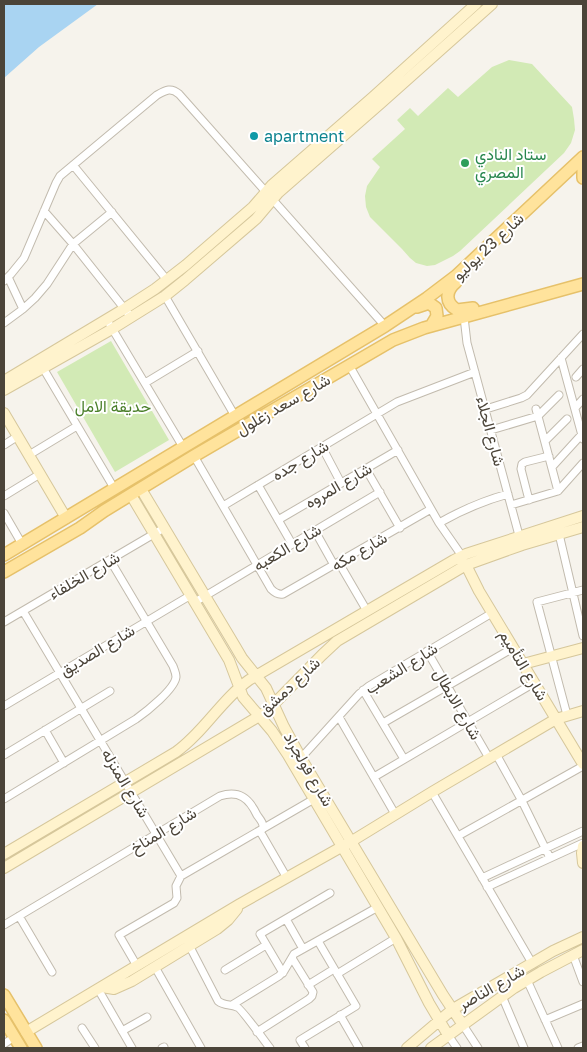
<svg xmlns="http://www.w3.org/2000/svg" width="587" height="1052" font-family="'Golos Text',Vazirmatn,sans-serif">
<rect width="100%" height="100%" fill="#f6f3ec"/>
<!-- green -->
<path fill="#d2eab5" d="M509,60L532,64L572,107L574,119L575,130L571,143L564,153L460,251L453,256L435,265L427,266L416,263L410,258L402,249L370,217L366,207L365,196L367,186L380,167L372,159L405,129L397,120L410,108L418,116L448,88L458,97L492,67Z
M111,341L169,440L115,472L57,372Z"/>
<!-- water -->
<path fill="#a9d4f2" d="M4,4H98L39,47L4,78Z"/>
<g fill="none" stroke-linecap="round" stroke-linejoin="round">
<defs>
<path id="street" d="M73,165L167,280
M44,211L73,244L131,317
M8,277L23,309
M4,281L11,274L24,258L56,183L60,176L157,95C166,90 171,87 179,94L385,326
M165,296L235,416
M464,317L467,343L520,539
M4,323L23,309L35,298L47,284L73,244L112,212
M110,325L183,447
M561,358L583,439
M349,365L439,523L462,556
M43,368L114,488
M576,377L583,369
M145,383L198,351
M575,408L583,399
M486,409L521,398L527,395L583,334
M536,409L558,491
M491,430L538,416L559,395
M545,441L567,419
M4,445L18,436
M322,447L341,483
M29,455L77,426
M194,456L271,589C275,593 278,595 283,594L431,509
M552,467L583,433
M366,469L400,528
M258,485L292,544
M4,496L40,474
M529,500L521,469L522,464L525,462L549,456
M511,505L558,491L583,463
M223,506L397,402L475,372
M4,513L22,544
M278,520L398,450
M439,523C462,510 482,501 508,494
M315,531L334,565
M559,534L583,636
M339,563L367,611
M195,602L380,492
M23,611L181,876L176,886L177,898L174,903L119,935L137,966
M4,622L164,528
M427,651L489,758
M363,690L404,759
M4,706L191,595
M567,715L537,602L583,590
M339,717L395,814
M383,723L513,648
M45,730L64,763
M496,754L522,801L550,858
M4,755L110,691
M301,758L359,694L369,686L492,613
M374,777L534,683
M432,792L532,963
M4,799L136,719C146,712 175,689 176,677C176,673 174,669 173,666L110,560
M458,836L583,766
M181,876L314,799
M482,878L583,831
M487,887L583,843
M19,916L52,972
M286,919L303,949
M4,925L220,796C239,790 249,798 257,815C259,818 263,822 263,826C263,828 261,830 261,833L287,878
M190,947L218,1001C224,1006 231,1004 237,1007C241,1008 266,1043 270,1048
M573,955L583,982
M155,967L201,1048
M225,970L266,945
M283,973L260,934L330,893
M337,974L396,938
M527,980L558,1048
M308,985L334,969
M98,989L132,1048
M502,996L524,1048
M232,1005L279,976L284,971L294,954L378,907
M340,1015L359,1048
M545,1020L583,1004
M463,1025L478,1048
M82,1028L95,1048
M122,1031L147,1017
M257,1032L309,999L312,996L313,992L292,958
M448,1035L457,1048
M4,1044L14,1037
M162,1048L164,1047
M305,1048L300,1040L356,1006L318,941
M578,1048L583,1046"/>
<path id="secondary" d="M4,381L124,309L155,289L186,265L253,207L272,185L373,97L476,4
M4,390L112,329L165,296L185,280L256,219L278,193L381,103L492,4
M4,413L66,518
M141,489L235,646L242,658L266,688L284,727L301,758L443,995L463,1025
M131,495L229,660L243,697L272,731L288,755L396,938L429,1003L448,1035
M462,562L466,565L479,591L583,764
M523,664L583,648
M583,846L582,853L583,863
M4,854L176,752C204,732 221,700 249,680L454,560L466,554L583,516
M4,868L266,712L322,655L337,641L466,565L522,545L583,527
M102,987L114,989L132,981L217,929L228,920L237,909
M26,1032L240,904L352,841L432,792L556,719L583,711
M407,1048L453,1009L553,951L583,937
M431,1048L514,988L541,972L583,950"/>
<path id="primary" d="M583,178V166
M456,282C445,291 445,303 457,310L473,308
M417,307L429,303L436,308L437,316L431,326
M4,555L385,326L427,298L456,276L583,157
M4,572L80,528L104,511L194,456L393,340L424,328L583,284
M4,995L36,1048
M4,1020L21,1048"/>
</defs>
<!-- street casing -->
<use href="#street" stroke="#c2bbae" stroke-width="9"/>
<!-- secondary casing -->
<use href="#secondary" stroke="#d6c79b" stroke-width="12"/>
<!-- primary casing -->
<use href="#primary" stroke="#e6c16a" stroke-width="14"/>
<!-- street -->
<use href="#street" stroke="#fff" stroke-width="7"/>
<!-- secondary -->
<use href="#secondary" stroke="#fff3cd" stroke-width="10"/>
<!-- primary -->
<use href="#primary" stroke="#ffe39c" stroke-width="11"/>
</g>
<!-- markers -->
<circle fill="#0f9aa8" stroke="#fff" stroke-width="2" cx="254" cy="136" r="5"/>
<circle fill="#2e9e5b" stroke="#fff" stroke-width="2" cx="465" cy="163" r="5"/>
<g text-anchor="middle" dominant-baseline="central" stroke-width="4" stroke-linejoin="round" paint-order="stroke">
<!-- culture labels -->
<g font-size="16" fill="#0d838f" stroke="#fff" text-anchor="start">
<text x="264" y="136">apartment</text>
</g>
<!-- leisure labels -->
<g font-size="16" fill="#27864d" stroke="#fff" text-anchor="start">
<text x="475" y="154">ستاد النادي<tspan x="475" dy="18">المصري</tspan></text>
</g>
<!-- street labels -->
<g font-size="16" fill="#4b4439" stroke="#fff">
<text transform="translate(488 246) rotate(-43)">شارع 23 يوليو</text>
<text transform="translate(283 404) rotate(-30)">شارع سعد زغلول</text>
<text transform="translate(491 431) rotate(75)">شارع الجلاء</text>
<text transform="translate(300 460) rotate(-31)">شارع جده</text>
<text transform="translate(338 485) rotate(-30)">شارع المروه</text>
<text transform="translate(287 547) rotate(-31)">شارع الكعبه</text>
<text transform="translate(359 551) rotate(-30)">شارع مكه</text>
<text transform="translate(84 575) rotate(-30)">شارع الخلفاء</text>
<text transform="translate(97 650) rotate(-31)">شارع الصديق</text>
<text transform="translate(524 665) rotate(59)">شارع التأميم</text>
<text transform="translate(401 668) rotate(-32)">شارع الشعب</text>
<text transform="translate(289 686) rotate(-43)">شارع دمشق</text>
<text transform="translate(458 704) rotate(60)">شارع الابطال</text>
<text transform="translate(309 769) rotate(60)">شارع فولجراد</text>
<text transform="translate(126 783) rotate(59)">شارع المنزله</text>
<text transform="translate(163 830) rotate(-31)">شارع المناخ</text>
<text transform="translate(491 987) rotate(-30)">شارع الناصر</text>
</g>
<!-- park labels -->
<g font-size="16" fill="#4a7f2a" stroke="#fff">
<text x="113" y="406">حديقة الامل</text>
</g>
</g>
<!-- border -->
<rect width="587" height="1052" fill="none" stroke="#4b4439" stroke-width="10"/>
</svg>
